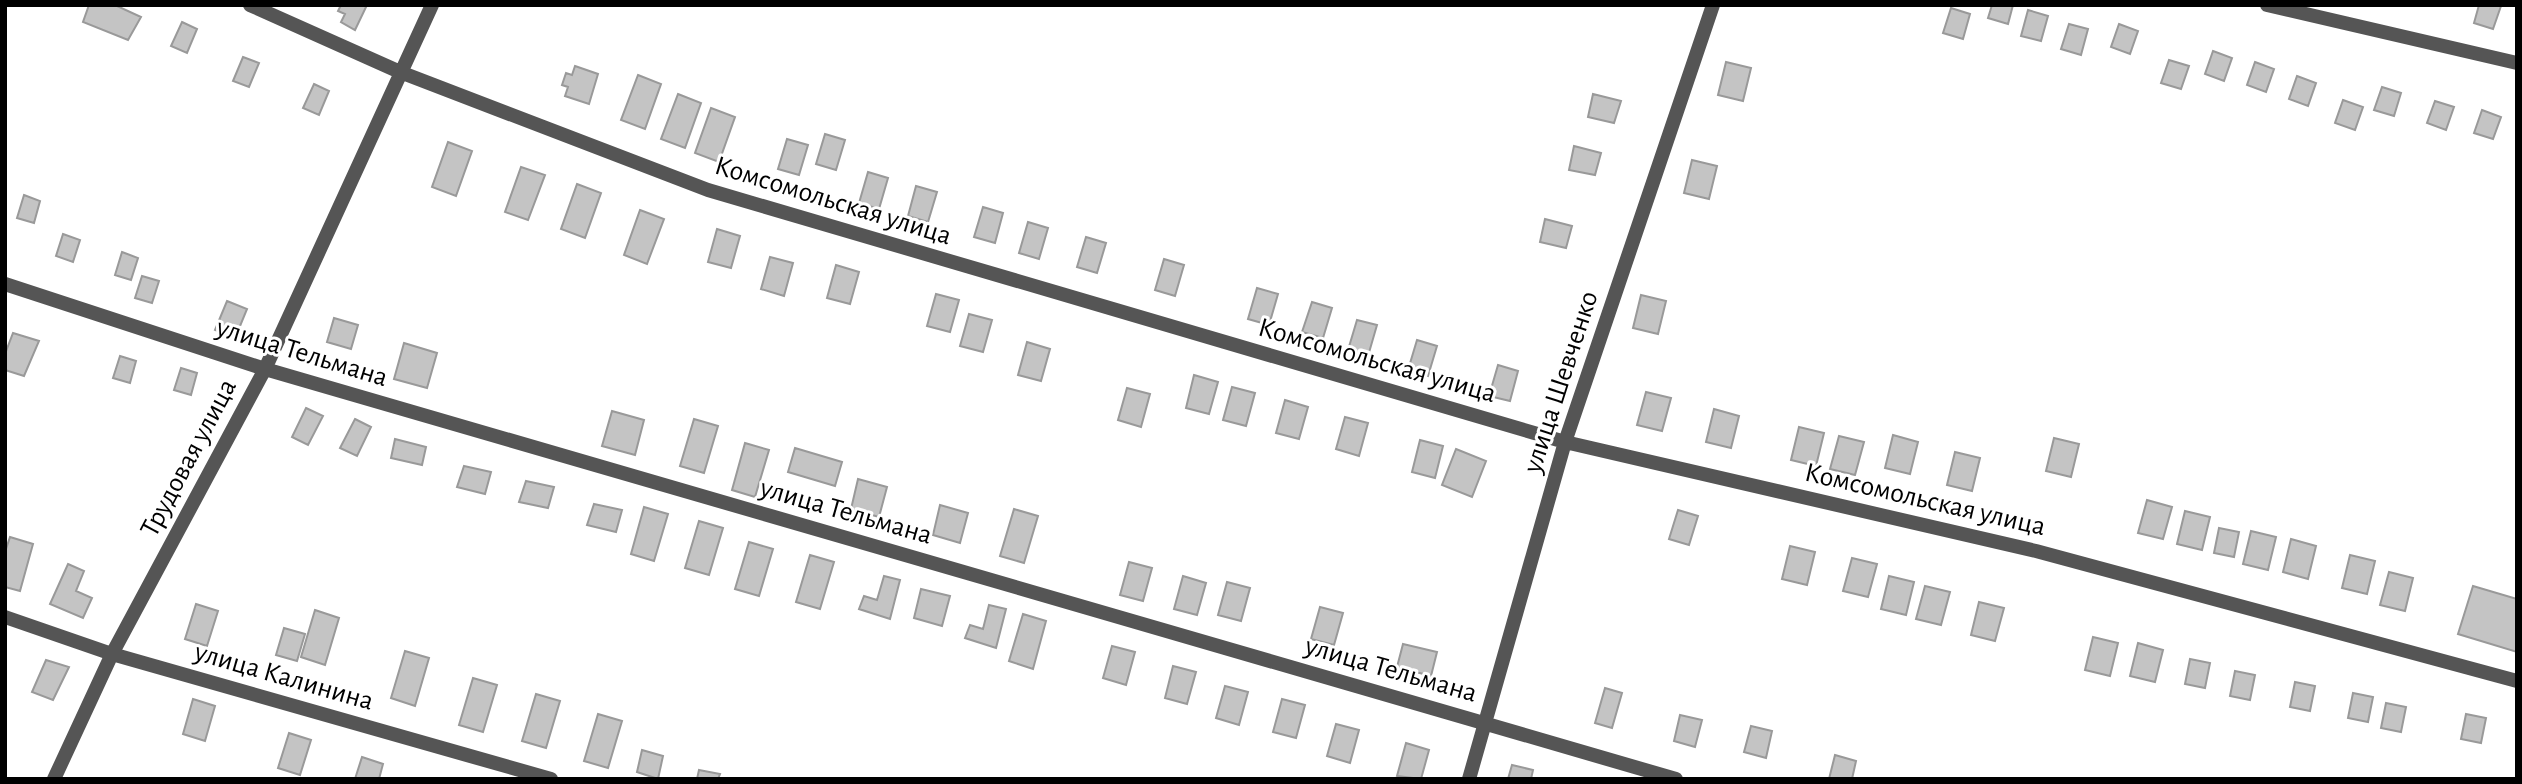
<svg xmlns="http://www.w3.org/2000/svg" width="2522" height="784" font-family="'Alegreya Sans',sans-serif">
<rect width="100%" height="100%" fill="#fff"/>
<!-- building -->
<path fill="#c4c4c4" stroke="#999" stroke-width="2" d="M89,5H115L141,17L128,40L83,22Z
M341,5H367L355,30L341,22L345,14L338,11Z
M1992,5H2013L2008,24L1988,18Z
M2479,5L2501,6L2493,29L2474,23Z
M1951,8L1970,14L1963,39L1943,33Z
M2028,10L2048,16L2041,41L2021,36Z
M182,22L197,29L187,53L171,46Z
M2069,24L2088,29L2081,55L2061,49Z
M2119,24L2138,31L2130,54L2111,47Z
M2213,51L2232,58L2224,81L2205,74Z
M243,57L259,63L249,87L233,81Z
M2169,60L2189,66L2181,89L2161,83Z
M1726,62L1751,68L1743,101L1718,95Z
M2255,62L2274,69L2266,92L2247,85Z
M575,66L598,74L589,104L565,96L568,87L562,85L566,73L572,75Z
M638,75L661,84L645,129L621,120Z
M2297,76L2316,83L2308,106L2289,99Z
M314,84L329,91L319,115L303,108Z
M2382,87L2401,93L2394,116L2374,110Z
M678,94L701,103L685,148L661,139Z
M1593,94L1621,101L1614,123L1588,117Z
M2343,100L2363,107L2355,130L2335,123Z
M2435,101L2454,107L2446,130L2427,123Z
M711,108L735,117L719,162L695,153Z
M2482,110L2501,117L2493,139L2474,133Z
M825,134L845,140L836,170L816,164Z
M787,139L808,145L799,175L778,169Z
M448,142L472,151L456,196L432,187Z
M1574,146L1601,153L1595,175L1569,170Z
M1692,160L1717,166L1709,199L1684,193Z
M521,167L545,175L528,220L505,212Z
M868,172L888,178L879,209L859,203Z
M577,184L601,193L585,238L561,229Z
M916,186L937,192L928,222L908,216Z
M24,195L40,201L34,223L17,218Z
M983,207L1003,213L995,243L974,237Z
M640,210L664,219L647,264L624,255Z
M1545,219L1572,226L1566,248L1540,242Z
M1028,222L1048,228L1039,259L1019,253Z
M717,229L740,236L731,268L708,262Z
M63,234L80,240L73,262L56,256Z
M1086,237L1106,243L1097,273L1077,267Z
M122,252L138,258L131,280L115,275Z
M770,257L793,263L784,296L761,289Z
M1164,259L1184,265L1175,296L1155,290Z
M836,265L859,272L850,304L827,298Z
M142,276L159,281L152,303L135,298Z
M1257,288L1278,294L1269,325L1248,319Z
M936,294L959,300L950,332L927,326Z
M1641,295L1666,301L1658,334L1633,328Z
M227,301L247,309L238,331L226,327V334L215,330Z
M1312,302L1332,308L1323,338L1302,332Z
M969,314L992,320L983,352L960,346Z
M334,318L358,325L351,349L327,342Z
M1357,320L1377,325L1368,356L1348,350Z
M13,333L39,341L24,376L5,370V354Z
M1417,340L1437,346L1428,376L1408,370Z
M1027,342L1050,349L1041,381L1018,375Z
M404,343L437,353L427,388L394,379Z
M120,356L136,361L130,383L113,378Z
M1498,365L1518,371L1510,401L1489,396Z
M181,368L197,373L191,395L174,390Z
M1194,375L1218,382L1209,414L1186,408Z
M1232,387L1255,393L1246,426L1223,420Z
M1127,388L1150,394L1141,427L1118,420Z
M1646,392L1671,398L1662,431L1637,425Z
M1285,400L1308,407L1299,439L1276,433Z
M306,408L323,416L308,445L292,437Z
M1714,409L1739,416L1731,448L1706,442Z
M612,411L644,420L635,455L602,446Z
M1345,417L1368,423L1359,456L1336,449Z
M355,419L371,427L357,456L340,448Z
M694,419L718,426L704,473L680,466Z
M1799,427L1824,433L1816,466L1791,460Z
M1893,435L1918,442L1910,474L1885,468Z
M1839,436L1864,442L1855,475L1830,469Z
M2054,438L2079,444L2071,477L2046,471Z
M395,439L426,447L422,465L391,458Z
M1420,440L1443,446L1435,478L1412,472Z
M745,443L769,450L755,497L732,490Z
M795,448L842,462L835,486L788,472Z
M1456,449L1486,461L1472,497L1442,485Z
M1955,452L1980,458L1972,491L1947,485Z
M464,466L491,472L485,494L457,487Z
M858,479L887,487L879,517L851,509Z
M526,481L554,487L548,508L519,502Z
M2147,500L2172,507L2163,539L2138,533Z
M594,504L622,510L616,532L587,525Z
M940,505L968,513L960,543L933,535Z
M644,507L668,514L654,561L631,554Z
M1014,509L1038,516L1024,563L1000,556Z
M1678,510L1698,516L1689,545L1669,539Z
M2185,511L2210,517L2202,550L2177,544Z
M699,521L723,528L709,575L685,568Z
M2219,528L2239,532L2234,557L2214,553Z
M2251,531L2276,537L2268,570L2243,564Z
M10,537L33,544L20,591L5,587V552Z
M2291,539L2316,546L2308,579L2283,572Z
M749,542L773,549L759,596L735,589Z
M1790,546L1815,552L1807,585L1782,579Z
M810,555L834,562L820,609L796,602Z
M2350,555L2375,561L2367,594L2342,588Z
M1852,558L1877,564L1868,597L1843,591Z
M1129,562L1152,568L1143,601L1120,595Z
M68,564L84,571L76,591L92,598L83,618L50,604Z
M2389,572L2413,578L2405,611L2380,605Z
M884,576L900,580L890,619L859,609L864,596L877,600Z
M1183,576L1206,583L1197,615L1174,609Z
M1889,576L1914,582L1906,615L1881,609Z
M1227,582L1250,588L1241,621L1218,615Z
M1925,586L1950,592L1941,625L1916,619Z
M2473,586L2517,599V652L2458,634Z
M921,589L950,596L942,626L914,618Z
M1979,602L2004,608L1995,641L1971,635Z
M196,604L218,611L207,646L185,639Z
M989,605L1006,609L996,648L965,638L970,625L983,629Z
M1320,607L1343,613L1334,645L1311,639Z
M315,610L339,618L325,665L301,657Z
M1023,614L1046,621L1033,669L1009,661Z
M284,628L305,634L297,661L276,655Z
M2093,637L2118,643L2110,676L2085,670Z
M2138,643L2163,650L2155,682L2130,676Z
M1403,644L1437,652L1431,676L1397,667Z
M1112,646L1135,652L1126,685L1103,678Z
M405,651L429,658L415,706L391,698Z
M2190,659L2210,663L2205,688L2185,684Z
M46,660L69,667L53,700L32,692Z
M1173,666L1196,672L1187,704L1165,698Z
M2235,671L2255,675L2250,700L2230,696Z
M473,678L497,685L483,732L459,725Z
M2295,682L2315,686L2310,711L2290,707Z
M1225,686L1248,692L1239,725L1216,718Z
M1605,688L1622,693L1612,728L1595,723Z
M2353,693L2373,697L2368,722L2348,718Z
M536,694L560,701L546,748L522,741Z
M193,699L215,706L205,741L183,734Z
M1282,699L1305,705L1296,738L1273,732Z
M2386,703L2406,707L2401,732L2381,728Z
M598,714L622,721L608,768L584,761Z
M2466,714L2486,718L2481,743L2461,739Z
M1680,715L1702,720L1695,747L1674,741Z
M1336,724L1359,730L1350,763L1327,756Z
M1751,726L1772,731L1766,758L1744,752Z
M289,733L311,740L300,775L278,768Z
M1406,743L1429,750L1421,779L1397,776Z
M642,750L663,756L658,779L637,772Z
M1835,755L1856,761L1852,779H1829Z
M362,757L383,764L379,779H355Z
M1512,765L1533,770L1531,779H1508Z
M699,770L720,774L718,779H697Z"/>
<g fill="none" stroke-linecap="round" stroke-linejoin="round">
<!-- street -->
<path stroke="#555" stroke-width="14" d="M250,5L400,72L708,190L1565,442L2036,551L2517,681
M2267,5L2517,63
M5,284L265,369L1676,779
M5,617L112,654L551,779
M54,779L112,654L265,369L432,5
M1469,779L1565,442L1713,5"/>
</g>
<g text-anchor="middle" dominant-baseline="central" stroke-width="6" stroke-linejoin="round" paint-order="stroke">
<!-- street labels -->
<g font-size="28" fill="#000" stroke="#fff">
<text transform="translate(833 201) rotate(17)">Комсомольская улица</text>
<text transform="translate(302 353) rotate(17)">улица Тельмана</text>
<text transform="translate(1377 361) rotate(16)">Комсомольская улица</text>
<text transform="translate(1561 382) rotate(-72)">улица Шевченко</text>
<text transform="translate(189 458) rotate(-62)">Трудовая улица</text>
<text transform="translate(1925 500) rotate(13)">Комсомольская улица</text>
<text transform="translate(846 512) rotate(16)">улица Тельмана</text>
<text transform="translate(1391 670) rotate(16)">улица Тельмана</text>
<text transform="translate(284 677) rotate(16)">улица Калинина</text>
</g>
</g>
<!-- border -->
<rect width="2522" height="784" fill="none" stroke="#000000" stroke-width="14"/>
</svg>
